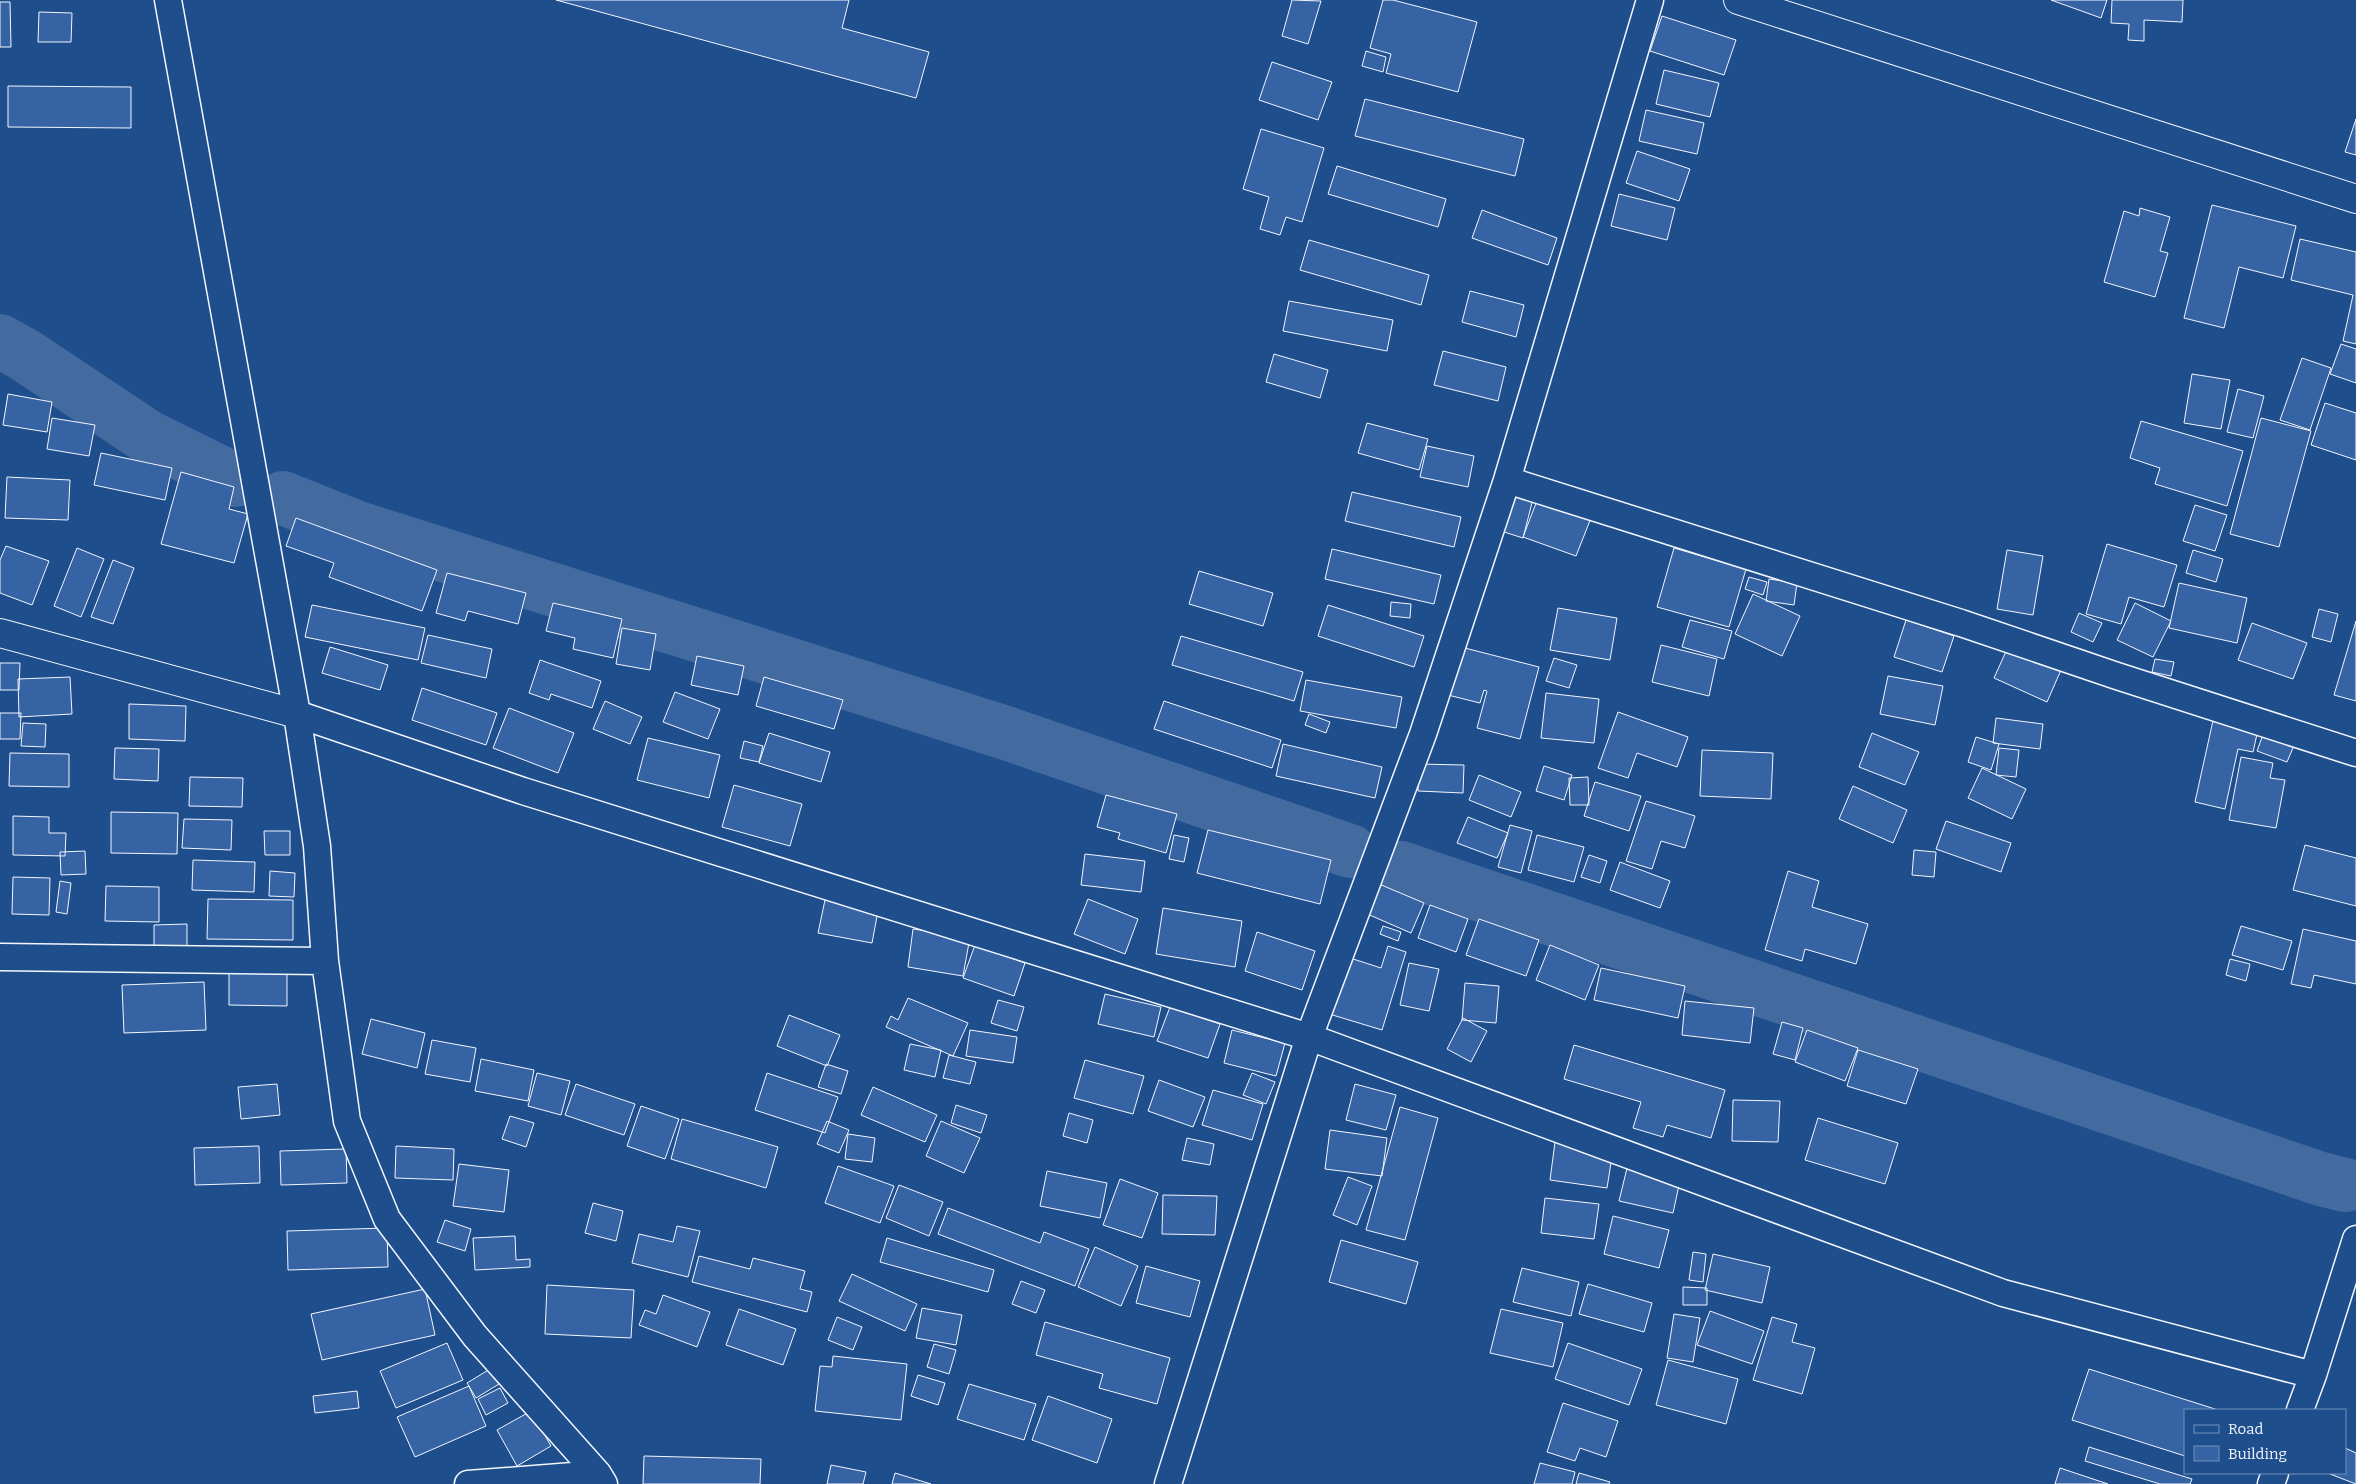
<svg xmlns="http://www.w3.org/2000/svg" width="2356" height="1484" font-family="Bitter,serif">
<rect width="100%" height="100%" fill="#1f4e8c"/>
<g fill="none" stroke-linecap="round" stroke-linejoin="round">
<!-- river -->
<path stroke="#446ba0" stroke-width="54" d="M0,341L25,355L148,437L235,480
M283,498L358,528L1006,733L1350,851
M1401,868L2321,1179L2345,1185"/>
</g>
<!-- building -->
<path fill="#3563a3" stroke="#f2f6ff" d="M556,0H849L842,28L929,52L916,98Z
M1292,0L1321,1L1308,44L1282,36Z
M1383,0H1393L1477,22L1458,92L1386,73L1391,54L1370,48Z
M2051,0H2107L2101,18Z
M2112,0H2183L2182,22L2144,20V41L2128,40L2129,24L2111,23Z
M0,2H10L11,47H0Z
M39,12L72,13L71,42H38Z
M1662,16L1736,40L1724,75L1650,51Z
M1366,51L1386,57L1383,72L1362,66Z
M1272,62L1332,82L1318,120L1259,100Z
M1664,70L1719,83L1710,117L1656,104Z
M8,86L131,87V128L8,127Z
M1365,99L1524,139L1515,176L1355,136Z
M1646,110L1704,123L1697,154L1639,141Z
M2356,119V155L2345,152Z
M1261,129L1324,148L1302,222L1286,217L1280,235L1260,229L1269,197L1243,189Z
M1637,151L1690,169L1679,201L1626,183Z
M1337,166L1446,199L1438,227L1328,194Z
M1619,194L1675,208L1667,240L1611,226Z
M2212,205L2296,226L2283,278L2239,267L2224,328L2184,318Z
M2140,208L2170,217L2160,251L2168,253L2155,297L2104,282L2124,211L2139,216Z
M1482,210L1557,238L1548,265L1472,238Z
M2300,239L2356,252V344L2343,341L2353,295L2291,280Z
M1309,240L1429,275L1421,305L1300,270Z
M1470,291L1524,305L1516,337L1462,322Z
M1289,301L1393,320L1387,351L1283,331Z
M2341,344L2356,349V383L2330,374Z
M1443,351L1506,367L1498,401L1434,385Z
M1274,354L1328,370L1320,398L1266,382Z
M2302,358L2331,368L2310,430L2280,420Z
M2192,374L2230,380L2221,429L2184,423Z
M2238,389L2264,396L2253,438L2227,432Z
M8,394L52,402L47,432L3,425Z
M2325,403L2356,413V460L2311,445Z
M52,418L95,425L89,456L47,449Z
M2261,418L2311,431L2279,547L2230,534Z
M2141,421L2243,451L2227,506L2155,484L2160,468L2130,458Z
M1367,423L1428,439L1419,470L1358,453Z
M1427,446L1474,456L1468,487L1420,477Z
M101,453L172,468L165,500L94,485Z
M181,472L234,487L229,509L248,514L234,563L161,544Z
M7,477L70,480L68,520L5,518Z
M1512,489L1534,495L1523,538L1501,531Z
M1352,492L1461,517L1454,547L1345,521Z
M1538,498L1591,518L1576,556L1523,537Z
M2195,505L2227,515L2215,551L2183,541Z
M296,518L437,570L422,611L329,577L334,563L286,546Z
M2107,544L2177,565L2164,607L2129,597L2121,624L2086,614Z
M6,546L49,561L32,605L0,593V560Z
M77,548L104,559L81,617L54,606Z
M1674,548L1746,569L1729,627L1657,607Z
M1332,549L1441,575L1434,604L1325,579Z
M2007,550L2043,556L2033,615L1997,609Z
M2193,550L2223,559L2216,582L2186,573Z
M113,560L134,568L113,624L91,617Z
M1199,571L1273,593L1263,626L1189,604Z
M447,573L526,593L518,624L468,611L465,621L436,613Z
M1749,577L1767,582L1763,595L1745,589Z
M1769,579L1797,583L1794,605L1766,601Z
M2179,583L2247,598L2237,643L2169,628Z
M1753,594L1800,616L1782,656L1735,634Z
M1391,602L1411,604L1410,618L1390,616Z
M553,603L622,619L613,658L573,649L575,638L546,631Z
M2135,603L2171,621L2153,657L2117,640Z
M312,605L425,628L418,660L305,637Z
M1328,605L1424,636L1414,667L1318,636Z
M1558,608L1617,618L1610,660L1550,650Z
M2319,609L2338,614L2331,642L2312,637Z
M2079,613L2102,623L2093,642L2071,632Z
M1690,620L1732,631L1724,659L1682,647Z
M1906,620L1954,636L1942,672L1894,657Z
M2356,621V701L2334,695Z
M2252,623L2307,643L2293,679L2238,660Z
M622,628L656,634L650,670L616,664Z
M428,635L492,649L486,678L421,663Z
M1181,636L1303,672L1294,701L1172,665Z
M1661,645L1717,659L1709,696L1652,682Z
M1457,646L1539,667L1520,739L1477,728L1487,691L1484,690L1480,703L1444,694Z
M330,647L388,665L380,690L322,673Z
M2008,647L2061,670L2047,702L1994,678Z
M697,656L744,666L738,695L691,685Z
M1554,658L1577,665L1569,688L1546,681Z
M2155,659L2174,662L2171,676L2152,672Z
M540,660L601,681L592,708L551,694L549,700L529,693Z
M0,663H20L19,690H0Z
M1888,676L1943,686L1935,725L1880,714Z
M70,677L72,714L19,717L18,679Z
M764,677L843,700L834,729L756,706Z
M1306,680L1402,697L1396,728L1300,711Z
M422,688L497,713L486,745L412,720Z
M675,692L720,709L708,739L663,722Z
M1546,693L1599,699L1594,743L1541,738Z
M605,701L642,717L630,744L593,729Z
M1164,701L1281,740L1272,768L1154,729Z
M129,704L186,706L185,741L129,739Z
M509,708L574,733L558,773L493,748Z
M1618,712L1688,737L1677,767L1637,753L1628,778L1598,768Z
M0,713H21L20,739H0Z
M1309,714L1330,722L1326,733L1305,725Z
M2214,716L2259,725L2253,752L2238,749L2225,809L2195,802Z
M1996,718L2043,724L2040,749L1993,743Z
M23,723L46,724L45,747L21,746Z
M2264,732L2295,743L2287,762L2257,751Z
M769,733L830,752L821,782L759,763Z
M1872,733L1919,752L1905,785L1859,767Z
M1976,737L1999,744L1991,770L1968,762Z
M648,738L720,755L709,798L637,780Z
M744,741L763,746L759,762L740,758Z
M1283,744L1382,767L1375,798L1276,776Z
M115,748L159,749L158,781L114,779Z
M1999,748L2019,750L2016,777L1996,775Z
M1702,750L1773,753L1771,799L1700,796Z
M10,753L69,754V787L9,786Z
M2241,757L2273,763L2270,778L2285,780L2276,828L2229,820Z
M1419,764L1464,765L1463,793L1418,791Z
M1544,766L1572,775L1564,800L1536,791Z
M1982,768L2026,789L2012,819L1968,798Z
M1479,775L1521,792L1511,817L1469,800Z
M190,777L243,778L242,807L189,806Z
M1588,777L1589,805H1570L1569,778Z
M1595,782L1641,796L1629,831L1584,816Z
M734,785L802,804L790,846L722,827Z
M1853,786L1907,810L1893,843L1839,819Z
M1106,795L1177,814L1166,853L1118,839L1120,833L1097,827Z
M1646,801L1695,816L1685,848L1661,841L1652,869L1626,861Z
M111,812L178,813L177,854L111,853Z
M13,816L49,817V833H66L65,856L13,855Z
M1468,817L1508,833L1497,858L1457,843Z
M184,819L232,820L231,850L182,848Z
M1946,821L2011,843L2001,872L1936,849Z
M1510,825L1532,831L1521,873L1498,867Z
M1208,830L1331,860L1320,904L1197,873Z
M264,831H290V855H265Z
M1174,835L1189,838L1184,862L1169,859Z
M1537,835L1584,847L1574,882L1528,870Z
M2305,845L2356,858V906L2293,890Z
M1914,850L1936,852L1934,877L1912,875Z
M85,851L86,874L61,875L60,852Z
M1085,854L1145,861L1141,892L1081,885Z
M1589,855L1607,861L1600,883L1581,877Z
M193,860L255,862L254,892L192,890Z
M1620,862L1670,881L1660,908L1610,890Z
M270,871L295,873L294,897L269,896Z
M1788,871L1819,881L1812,907L1868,924L1856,964L1805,949L1802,961L1765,950Z
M13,877L50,878L49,915L12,914Z
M60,881L71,883L67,914L56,912Z
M1379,884L1424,903L1411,933L1365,913Z
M106,886L159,887V922L105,921Z
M208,899L293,900V940L207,939Z
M1088,899L1138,919L1125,954L1074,934Z
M825,900L878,911L872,943L818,933Z
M1430,905L1468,919L1456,952L1418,938Z
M1163,908L1242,921L1235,967L1156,954Z
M1479,919L1539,940L1526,976L1466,955Z
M187,924V947L154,948V925Z
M1383,926L1401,932L1398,941L1380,934Z
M2241,926L2292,941L2283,970L2232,955Z
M913,929L970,937L963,976L908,967Z
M2303,929L2356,941V984L2314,975L2311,988L2291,984Z
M1257,932L1315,951L1302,990L1245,971Z
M975,945L1025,963L1014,996L963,978Z
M1550,945L1599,965L1585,1000L1536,980Z
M1388,946L1406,952L1382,1030L1326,1013L1344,956L1381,968Z
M2230,959L2250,964L2246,981L2226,975Z
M1409,963L1439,969L1429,1011L1400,1005Z
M1601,968L1685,986L1678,1018L1594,1000Z
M229,972L287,974V1006L229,1005Z
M204,982L206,1030L124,1033L122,985Z
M1465,983L1499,986L1496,1023L1462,1020Z
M1105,994L1161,1007L1154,1037L1098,1024Z
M908,998L968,1023L953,1056L886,1027L891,1016L898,1020Z
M998,1000L1024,1007L1017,1031L991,1023Z
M1685,1001L1754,1008L1750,1043L1682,1035Z
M1170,1007L1220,1024L1208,1058L1157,1041Z
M789,1015L840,1035L827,1066L777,1046Z
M1463,1018L1487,1031L1471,1062L1447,1049Z
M371,1019L425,1033L417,1068L362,1054Z
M1782,1022L1803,1028L1795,1060L1773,1054Z
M970,1030L1017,1037L1013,1063L966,1056Z
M1232,1030L1285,1043L1276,1076L1224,1063Z
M1807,1030L1858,1048L1845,1081L1795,1062Z
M432,1040L476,1048L470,1082L425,1074Z
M910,1044L941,1050L935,1077L904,1070Z
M1574,1045L1725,1090L1711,1138L1667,1125L1663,1137L1633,1128L1641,1102L1564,1079Z
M1858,1050L1918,1069L1906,1104L1847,1086Z
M949,1055L976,1062L970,1084L943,1078Z
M481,1059L534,1070L528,1101L475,1091Z
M1085,1060L1144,1076L1133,1114L1074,1098Z
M826,1064L848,1071L841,1094L818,1087Z
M537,1073L570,1081L561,1115L528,1106Z
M767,1073L838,1097L825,1133L755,1110Z
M1252,1073L1275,1082L1266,1104L1243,1095Z
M1159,1080L1205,1097L1193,1127L1148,1111Z
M277,1084L280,1115L241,1119L238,1087Z
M576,1084L635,1104L624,1135L565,1115Z
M1355,1084L1396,1095L1386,1130L1346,1120Z
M873,1087L937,1115L925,1142L861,1115Z
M1213,1090L1263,1104L1252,1140L1202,1125Z
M1733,1100L1780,1101L1778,1142L1732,1141Z
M956,1105L987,1115L981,1133L951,1123Z
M641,1106L679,1119L665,1159L627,1146Z
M1400,1107L1438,1118L1405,1240L1366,1230Z
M1069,1113L1093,1120L1087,1143L1063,1136Z
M510,1116L534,1123L526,1147L502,1139Z
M1818,1118L1898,1143L1885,1184L1805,1160Z
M682,1119L778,1147L766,1188L671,1159Z
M827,1121L849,1130L839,1153L817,1144Z
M941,1121L980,1138L964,1173L926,1156Z
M1330,1130L1387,1138L1382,1176L1325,1169Z
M848,1134L875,1138L872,1162L845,1159Z
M1187,1138L1214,1144L1210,1165L1182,1160Z
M1555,1142L1613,1150L1607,1188L1550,1180Z
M259,1146L260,1183L195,1185L194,1148Z
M396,1146L454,1149L453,1180L395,1178Z
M346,1149L347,1183L281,1185L280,1151Z
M459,1164L509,1170L504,1212L453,1206Z
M1628,1164L1681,1176L1673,1213L1619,1201Z
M838,1166L894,1186L880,1223L825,1203Z
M1047,1171L1107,1183L1100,1218L1040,1206Z
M1348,1177L1372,1186L1357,1225L1333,1215Z
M1120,1179L1158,1193L1142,1238L1103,1225Z
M899,1185L943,1202L929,1236L886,1218Z
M1163,1195L1217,1196L1215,1235L1162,1234Z
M1545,1198L1599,1204L1594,1239L1541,1233Z
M593,1203L623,1211L616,1241L585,1233Z
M948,1208L1040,1243L1044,1232L1089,1249L1075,1286L938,1234Z
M1613,1216L1669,1230L1659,1268L1604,1254Z
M445,1220L471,1229L465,1251L437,1242Z
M677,1226L700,1231L688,1277L632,1263L639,1234L673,1242Z
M387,1228L388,1267L288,1270L287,1231Z
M515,1236L516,1260L530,1259V1267L475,1270L473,1238Z
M887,1238L994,1270L988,1292L880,1262Z
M1341,1240L1418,1262L1406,1304L1329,1282Z
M1095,1247L1138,1266L1121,1306L1078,1287Z
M1693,1252L1706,1254L1703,1282L1689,1280Z
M1713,1254L1770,1267L1762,1303L1705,1290Z
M699,1256L750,1269L753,1258L805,1271L800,1289L812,1292L807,1312L692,1282Z
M1146,1266L1200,1281L1190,1317L1136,1303Z
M1522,1268L1579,1282L1571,1316L1513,1302Z
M852,1274L917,1304L905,1331L839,1301Z
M1021,1281L1045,1290L1036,1313L1012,1304Z
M1588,1284L1652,1303L1644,1332L1579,1314Z
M547,1285L634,1290L631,1338L545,1334Z
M1683,1287L1707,1288V1305H1683Z
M425,1289L435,1335L322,1360L311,1314Z
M663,1295L710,1312L697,1347L639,1325L645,1310L656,1314Z
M922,1308L962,1315L956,1345L916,1338Z
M739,1309L796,1329L783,1365L726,1345Z
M1501,1309L1563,1323L1553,1367L1490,1353Z
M1710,1311L1764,1331L1752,1364L1697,1345Z
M1674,1314L1700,1318L1693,1362L1667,1358Z
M837,1317L862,1327L853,1350L828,1340Z
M1772,1317L1797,1324L1792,1342L1815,1348L1802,1394L1753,1380Z
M1045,1322L1170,1358L1157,1404L1099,1388L1103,1374L1036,1355Z
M447,1343L463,1380L396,1408L380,1371Z
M1568,1343L1642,1369L1629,1405L1555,1379Z
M934,1344L956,1350L949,1374L927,1367Z
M833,1356L907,1364L901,1420L815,1411L820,1366L832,1367Z
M1668,1360L1738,1379L1726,1424L1656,1405Z
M490,1369L499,1384L476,1398L467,1383Z
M2089,1369L2218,1410H2185V1456L2072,1420Z
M918,1375L945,1383L938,1405L911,1396Z
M969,1384L1036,1404L1024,1440L957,1419Z
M469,1386L486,1426L415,1457L397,1417Z
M500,1388L508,1403L486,1415L478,1399Z
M357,1391L359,1408L315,1413L313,1396Z
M1048,1396L1112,1419L1097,1463L1032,1440Z
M1563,1403L1618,1421L1606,1457L1580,1448L1575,1461L1547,1452Z
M531,1411L551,1446L517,1466L497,1430Z
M2089,1447L2192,1479L2190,1484H2160L2085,1461Z
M2345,1448L2356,1453V1484L2330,1474L2345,1473Z
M644,1456L761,1459L760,1484H643Z
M1540,1463L1575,1472L1572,1484H1534Z
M831,1465L866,1472L863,1484H827Z
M2060,1468L2108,1484H2055Z
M895,1473L931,1484H892Z
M1579,1473L1610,1482L1609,1484H1576Z"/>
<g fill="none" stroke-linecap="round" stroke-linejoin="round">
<defs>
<path id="street" d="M168,0L297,714L317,846L325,961L347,1121L387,1219L475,1336L598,1474L604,1484
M1507,480L1961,623L2117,676L2356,753
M297,714L523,791L1309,1037L2003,1293L2313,1375
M0,957L325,961
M2300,1410L2313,1375L2356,1239
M468,1484L598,1474
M1168,1484L1309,1037L1423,734L1507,480L1650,0
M2271,1484L2275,1473"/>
<path id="secondary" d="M1738,0L2356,199
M0,633L297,714"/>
</defs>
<!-- street casing -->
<use href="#street" stroke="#f2f6ff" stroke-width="29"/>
<!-- secondary casing -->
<use href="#secondary" stroke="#f2f6ff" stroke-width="30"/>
<!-- street -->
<use href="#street" stroke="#1f4e8c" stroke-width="26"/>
<!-- secondary -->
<use href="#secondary" stroke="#1f4e8c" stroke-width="28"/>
</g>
<!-- legend -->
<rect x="2184" y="1409" width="162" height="65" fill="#1f4e8c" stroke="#7391ba"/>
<rect x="2194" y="1425" width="25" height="8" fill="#1f4e8c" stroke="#7391ba"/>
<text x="2228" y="1434" font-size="15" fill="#f2f6ff">Road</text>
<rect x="2194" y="1446" width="25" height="15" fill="#3563a3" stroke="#7391ba"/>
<text x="2228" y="1459" font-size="15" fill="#f2f6ff">Building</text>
</svg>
